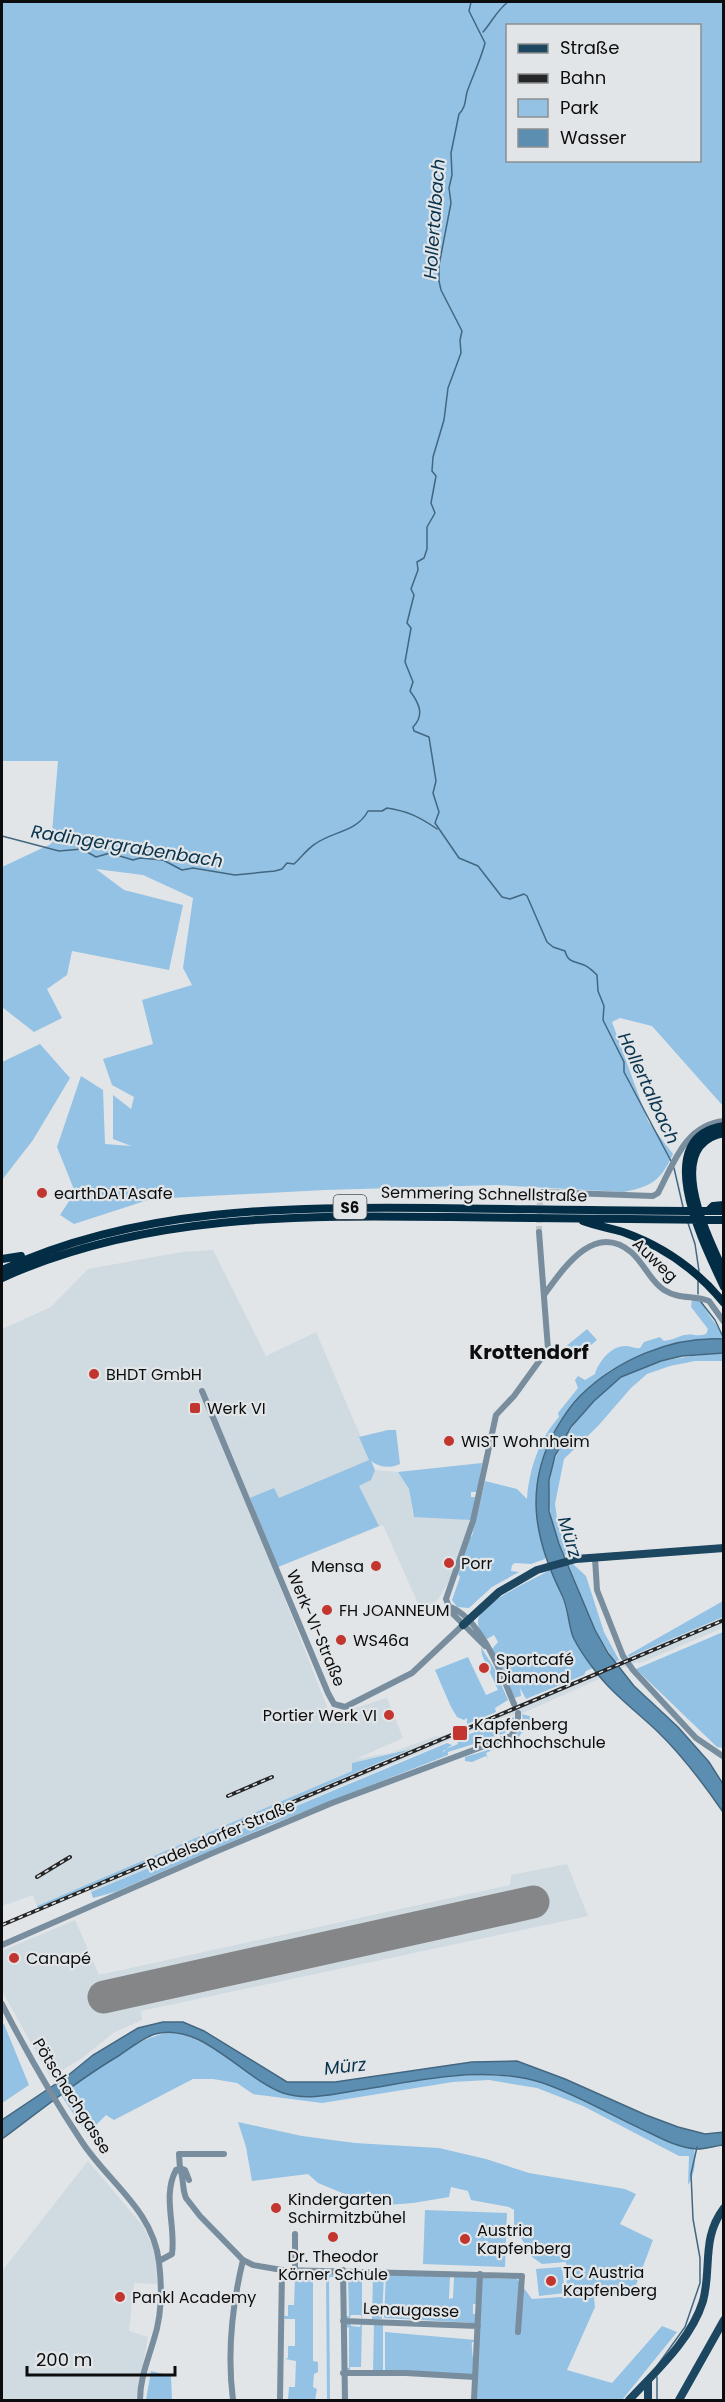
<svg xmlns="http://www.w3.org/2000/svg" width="725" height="2402" font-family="Poppins,sans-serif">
<rect width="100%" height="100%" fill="#e2e5e7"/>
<!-- built -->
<path fill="#d0dae1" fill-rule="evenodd" d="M213,1250L266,1356L316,1332L375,1470L398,1472L409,1489L413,1515L471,1520L455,1571L437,1601L420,1608L383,1525L273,1569L329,1712L346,1711L387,1698L403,1738L356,1759L390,1753L436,1736L437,1737L450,1734L723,1617V1628L640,1663L637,1662L523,1713L504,1717L91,1892L87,1885L37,1906L33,1895L2,1906V1329L51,1307L88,1269L182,1252ZM408,1749L396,1756L129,1868L352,1771V1763Z
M567,1864L588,1916L141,2011L142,2020L113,2033L81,2059L50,2077L2,1991V1951L75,1920L99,1975L510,1885L511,1875Z
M88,2161L143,2226L156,2253L157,2284L134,2283L129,2331L148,2337L136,2400H2V2271Z"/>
<!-- green -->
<path fill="#93c2e5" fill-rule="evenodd" d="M2,2H723V1106L652,1026L620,1018L612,1022L648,1121L673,1154C661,1180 653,1186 624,1192L496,1185L325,1190L151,1199L74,1224L60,1215L75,1192L57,1147L81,1076L103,1090L105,1144L131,1146L113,1139V1095L131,1109L134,1097L112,1085L103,1059L153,1044L142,1000L192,985L183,968L193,898L143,875L96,869L124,890L183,905L169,970L72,951L67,975L47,989L62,1018L34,1032L2,1007V867L51,844L58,761H2ZM508,26H700V160H508Z
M40,1044L70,1078L33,1140L2,1180V1062Z
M692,1299H700C706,1314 718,1323 723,1339L691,1341L668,1346L629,1360L609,1371L573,1403L548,1444L545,1559L531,1564L515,1563L512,1565L511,1571L519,1572L492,1587L469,1608L457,1607L452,1600L460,1577L458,1574L469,1538L472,1536L485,1481L517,1489L527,1499C529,1470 539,1439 559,1417L558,1413L578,1388L575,1380L578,1376L585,1380L595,1374C599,1361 611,1346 625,1346C631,1346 634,1349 640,1348L644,1342L660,1337L664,1341C672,1340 677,1337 684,1335C692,1333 698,1337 706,1334L708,1329L691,1307Z
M587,1329L597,1340L574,1359L564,1348Z
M723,1353V1361H695L670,1366L647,1374L631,1388L598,1426L564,1459L555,1504L558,1525L569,1554L564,1555C539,1499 545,1458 585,1411C595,1400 608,1384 621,1377C653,1359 689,1356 723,1353Z
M388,1430H396L400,1464C389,1469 379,1467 371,1461L375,1470L371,1480L359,1486L379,1526L278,1567L250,1498L274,1488L279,1498L369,1460L359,1437Z
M482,1463L477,1492H471V1497H475L471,1520L414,1517L409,1489L398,1472Z
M573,1564L586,1576L604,1632L619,1660L615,1662L595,1630L569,1565Z
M550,1570L561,1592L573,1638L593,1668L586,1671L584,1675L526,1699L520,1688L521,1696L514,1698L492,1649L498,1642L494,1635L487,1639C484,1635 478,1629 478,1623C476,1604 535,1579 550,1570Z
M723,1601V1617L629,1657L628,1655Z
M723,1632V1748L717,1747L636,1669Z
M481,1647L494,1668L508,1700L495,1708L496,1712L467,1724V1718L464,1720L457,1717L451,1707L435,1670L468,1657L486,1695L498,1690L482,1655Z
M522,1714L533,1717L518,1738L486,1753L488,1759L486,1756L472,1762L465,1761V1757C484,1750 529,1743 522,1714Z
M514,1717C513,1738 493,1735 480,1740V1742L448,1752V1755L270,1825L115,1892L93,1898L91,1892L447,1743L452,1745L443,1751L444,1752L446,1749L458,1744L457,1739Z
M411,1749L38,1908L37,1906L352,1771V1763Z
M4,2024L29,2085L2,2103V2025Z
M171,2032C214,2038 242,2076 281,2092C294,2097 310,2096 323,2096C390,2085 476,2063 542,2083C595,2099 640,2136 694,2148C696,2161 695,2174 688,2185L689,2156H679L583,2106L537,2088L489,2080L453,2082L322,2103L253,2094L237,2083L213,2079H193L114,2120L106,2115L87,2134L61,2095C88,2073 137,2037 171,2032Z
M238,2122L302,2136L355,2143L439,2148L486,2159L529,2173L625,2189L636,2194L620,2224L653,2240L633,2293L589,2295L594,2297L595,2307L567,2370L612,2383L662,2326L677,2332L622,2400H475L482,2278L517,2279L532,2299L576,2296L567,2295L566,2262L542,2264L532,2257L514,2226V2210L509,2207L471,2200L468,2191L451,2187L449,2197L413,2203L374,2206L318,2183L308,2174L252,2181L246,2147Z
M425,2210L507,2213L505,2267L423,2264Z
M562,2267L565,2293L539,2296L536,2269Z
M297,2273V2277L313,2278V2361L318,2362V2372L314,2374L313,2387L317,2389L315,2400H288L289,2387H295L296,2361L285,2359L288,2358V2346H295V2319H285L284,2316H288V2305H294L295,2278L288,2277V2274Z
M326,2273L337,2274V2277H330L329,2279L330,2399H327Z
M350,2273V2277H358V2273H362V2319L361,2315H351L349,2319L345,2317L349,2316L348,2276L345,2275Z
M373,2274H384L382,2319H372Z
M386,2274L450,2276L449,2299L453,2298L454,2276L477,2277V2304H473V2314H477L475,2323L384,2318Z
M350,2322L351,2326L360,2327L362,2322L361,2367H350V2372L345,2368H349V2328L345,2326Z
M374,2323H383V2372H373Z
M385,2332L476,2340V2342H472C471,2354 475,2362 474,2374L471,2376L385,2371Z
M151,2371L171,2376L172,2400H146Z"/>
<!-- water -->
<path fill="#5b8eb1" stroke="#436780" stroke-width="1.5" d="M723,1339V1353L682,1356L661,1361L621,1377L594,1401L571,1427L555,1456L549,1480V1511L559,1544L595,1630L608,1653L634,1686L678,1727L709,1762L723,1784V1812C703,1783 683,1756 657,1731C635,1710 611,1693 593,1668C586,1659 578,1647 573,1637C568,1623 568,1606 561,1593C534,1538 524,1486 556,1429C563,1417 570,1406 580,1396C616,1360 672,1336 723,1339Z
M163,2022H183L204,2031L287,2082H335L472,2062L517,2061L565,2079L646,2115L678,2127L705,2134L724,2132L723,2145C715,2146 705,2149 697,2149C680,2148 664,2140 650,2133C614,2117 580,2096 543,2083C484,2064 419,2081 359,2090C335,2094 307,2101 283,2093C242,2078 201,2021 155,2034C143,2038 130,2048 120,2055C78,2080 41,2110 2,2139V2120L66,2077L93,2055L138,2028Z"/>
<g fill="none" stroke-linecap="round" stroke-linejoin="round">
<!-- stream -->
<path stroke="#436780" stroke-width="1.5" d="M471,2L469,11L485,43C481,59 473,75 467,92C465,100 466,107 459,114L451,153L452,175L449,188L451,203L439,265V281L441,290L462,331L460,340L461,353L448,388L444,420L433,457L432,471L436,476L431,503L435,513L427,527V549L424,558L417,562L418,570L411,589L414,595L407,623L411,628L405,662L413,682L410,691C419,703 425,715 413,727L414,731L429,737L436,781L433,793L439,812L435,823L459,858L478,866L502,897L510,899L524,894L527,896L547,942L553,947L565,951C568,963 575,961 584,965C589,967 593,971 597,975L598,991L604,1006L603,1020L624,1062V1072L671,1161
M483,32C492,22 497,10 508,2
M2,836L59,851L82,849L96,857L110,853L133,860L140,858L163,860L182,870L193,868L235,875L275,871L282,869L287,863L294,864C301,858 307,849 315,844C333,831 357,832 368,811H382L387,808C407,811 420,817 437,829
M674,1168L683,1207
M688,1223L695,1244L699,1271
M698,1281V1294
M701,1302L715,1320L724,1339
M657,2366L685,2327L700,2283V2258L693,2219L691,2174L697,2147
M657,2400V2377"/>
<!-- runway -->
<path stroke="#848687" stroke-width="33" d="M104,1997L533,1902"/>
<!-- minor-tunnel -->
<path stroke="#c2c5c6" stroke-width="6" stroke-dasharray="6 3" stroke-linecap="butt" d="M539,1232L540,1199"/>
<!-- minor -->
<path stroke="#788d9d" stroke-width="6" d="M540,1199L542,1192L653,1196L658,1193C674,1163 685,1125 724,1121
M544,1295C563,1269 594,1221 631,1252C644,1263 650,1281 664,1290C680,1300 694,1295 709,1301L724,1322
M202,1391L328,1693L334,1704L345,1707L412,1673L463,1625
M595,1558L597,1590L623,1656L633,1670L696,1738L724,1757
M448,1606C480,1616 502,1675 514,1704
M485,1646L451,1612L446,1599L473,1521L496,1415L514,1396L548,1349L539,1232
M2,1945L215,1852L332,1803L511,1736L518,1726V1713
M2,2004C26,2051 52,2097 82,2142C109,2183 153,2210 159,2262C162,2287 162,2315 154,2339C148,2360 140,2378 140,2400
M180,2168L185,2170L189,2180
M180,2169L179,2154H224
M159,2261L172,2254C176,2226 162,2196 176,2170L180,2169C184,2179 182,2189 186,2198L200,2216L243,2260L253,2265L282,2270L522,2276L518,2332
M295,2270V2234
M343,2270L345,2400
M343,2321L478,2326
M343,2373H406L475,2377
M233,2400C227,2354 232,2306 243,2260
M280,2400L282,2270
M474,2400L480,2274"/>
<!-- major -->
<path stroke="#1d4661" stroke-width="8" d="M463,1625L499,1592L537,1570L576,1559L724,1548
M648,2381V2400
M629,2400C656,2371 691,2340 703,2301C712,2268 701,2238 724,2208
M679,2400L724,2320"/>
<!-- highway -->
<path stroke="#032d45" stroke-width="8" d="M724,1126C648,1137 706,1248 724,1287
M724,1133C661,1144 708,1237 724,1272
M710,1209L713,1206L724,1205
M583,1221C596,1226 610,1228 623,1232C663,1246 697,1270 724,1303
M2,1259L21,1256
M2,1270C137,1207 287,1207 433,1208C530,1209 627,1211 724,1211
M2,1278C143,1214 299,1215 451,1217C542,1218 633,1219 724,1220"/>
<defs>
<path id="rail" d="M228,1796L272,1777
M37,1877L70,1857
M2,1925L724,1620"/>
</defs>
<!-- rail casing -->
<use href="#rail" stroke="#252627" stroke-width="4"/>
<!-- rail -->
<use href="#rail" stroke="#e2e5e7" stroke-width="1.5" stroke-dasharray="4.5" stroke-linecap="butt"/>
</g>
<!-- markers -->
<g fill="#c3352f" stroke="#e2e5e7" stroke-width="2">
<circle cx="42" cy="1193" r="6"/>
<circle cx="94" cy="1374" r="6"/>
<rect x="189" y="1402" width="12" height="12" rx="3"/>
<circle cx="449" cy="1441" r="6"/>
<circle cx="449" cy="1563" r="6"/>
<circle cx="376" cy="1566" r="6"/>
<circle cx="327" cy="1610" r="6"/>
<circle cx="341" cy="1640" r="6"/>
<circle cx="484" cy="1668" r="6"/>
<circle cx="389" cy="1715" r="6"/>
<rect x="452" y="1725" width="16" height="16" rx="3"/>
<circle cx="14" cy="1958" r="6"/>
<circle cx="276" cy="2208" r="6"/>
<circle cx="333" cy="2237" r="6"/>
<circle cx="465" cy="2239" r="6"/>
<circle cx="551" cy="2281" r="6"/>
<circle cx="120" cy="2297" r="6"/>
</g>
<g text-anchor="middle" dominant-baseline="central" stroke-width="4.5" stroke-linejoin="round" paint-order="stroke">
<!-- shield labels -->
<rect fill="#e2e5e7" stroke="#4c4e4f" stroke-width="1.5" x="333.5" y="1195" width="33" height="24" rx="4.5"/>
<g font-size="15" font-weight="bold" fill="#0c0d0e">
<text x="350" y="1207">S6</text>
</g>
<!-- poi labels -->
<g font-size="16" fill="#0c0d0e" stroke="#e2e5e7" text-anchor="start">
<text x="54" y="1193">earthDATAsafe</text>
<text x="106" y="1374">BHDT GmbH</text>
<text x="207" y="1408">Werk VI</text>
<text x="461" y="1441">WIST Wohnheim</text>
<text x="461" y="1563">Porr</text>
<text x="364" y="1566" text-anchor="end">Mensa</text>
<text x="339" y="1610">FH JOANNEUM</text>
<text x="353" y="1640">WS46a</text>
<text x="496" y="1659">Sportcafé<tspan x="496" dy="18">Diamond</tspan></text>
<text x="377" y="1715" text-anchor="end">Portier Werk VI</text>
<text x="474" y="1724">Kapfenberg<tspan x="474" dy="18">Fachhochschule</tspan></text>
<text x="26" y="1958">Canapé</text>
<text x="288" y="2199">Kindergarten<tspan x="288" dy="18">Schirmitzbühel</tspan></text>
<text x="477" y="2230">Austria<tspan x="477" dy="18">Kapfenberg</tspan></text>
<text x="333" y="2256" text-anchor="middle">Dr. Theodor<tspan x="333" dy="18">Körner Schule</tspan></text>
<text x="563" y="2272">TC Austria<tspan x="563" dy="18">Kapfenberg</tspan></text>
<text x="132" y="2297">Pankl Academy</text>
</g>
<!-- street labels -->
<g font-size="16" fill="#0c0d0e" stroke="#e2e5e7">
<text transform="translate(484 1194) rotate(1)">Semmering Schnellstraße</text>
<text transform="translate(655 1260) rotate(44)">Auweg</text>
<text transform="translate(316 1628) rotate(67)">Werk-VI-Straße</text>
<text transform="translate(221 1835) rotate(-23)">Radelsdorfer Straße</text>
<text transform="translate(72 2096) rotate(58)">Pötschachgasse</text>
<text transform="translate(411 2310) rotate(2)">Lenaugasse</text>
</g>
<!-- water labels -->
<g font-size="18" font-style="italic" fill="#08334d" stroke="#e2e5e7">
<text transform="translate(434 219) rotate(-86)">Hollertalbach</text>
<text transform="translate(127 846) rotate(9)">Radingergrabenbach</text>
<text transform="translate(649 1088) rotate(65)">Hollertalbach</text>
<text transform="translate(570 1537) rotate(73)">Mürz</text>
<text transform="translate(345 2066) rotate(-6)">Mürz</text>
</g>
<!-- quarter labels -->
<g font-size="20" font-weight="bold" fill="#0c0d0e" stroke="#e2e5e7">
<text x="529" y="1352">Krottendorf</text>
</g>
</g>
<!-- border -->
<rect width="725" height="2402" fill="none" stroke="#0c0d0e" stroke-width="6"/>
<!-- legend -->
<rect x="506" y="24" width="195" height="138" fill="#e2e5e7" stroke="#8c8f90" stroke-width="1.5"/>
<rect x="518" y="44" width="30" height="9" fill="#1d4661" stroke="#8c8f90" stroke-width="1.5"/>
<text x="560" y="54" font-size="18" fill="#0c0d0e">Straße</text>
<rect x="518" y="74" width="30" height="9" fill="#252627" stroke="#8c8f90" stroke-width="1.5"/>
<text x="560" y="84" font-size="18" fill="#0c0d0e">Bahn</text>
<rect x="518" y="99" width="30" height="18" fill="#93c2e5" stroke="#8c8f90" stroke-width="1.5"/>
<text x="560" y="114" font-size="18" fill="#0c0d0e">Park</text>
<rect x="518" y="129" width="30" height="18" fill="#5b8eb1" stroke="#8c8f90" stroke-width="1.5"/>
<text x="560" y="144" font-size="18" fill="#0c0d0e">Wasser</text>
<!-- scale -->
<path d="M27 2366v9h148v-9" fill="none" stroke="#0c0d0e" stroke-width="3"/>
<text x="36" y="2366" font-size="18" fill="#0c0d0e" stroke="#e2e5e7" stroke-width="4.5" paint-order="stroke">200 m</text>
</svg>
